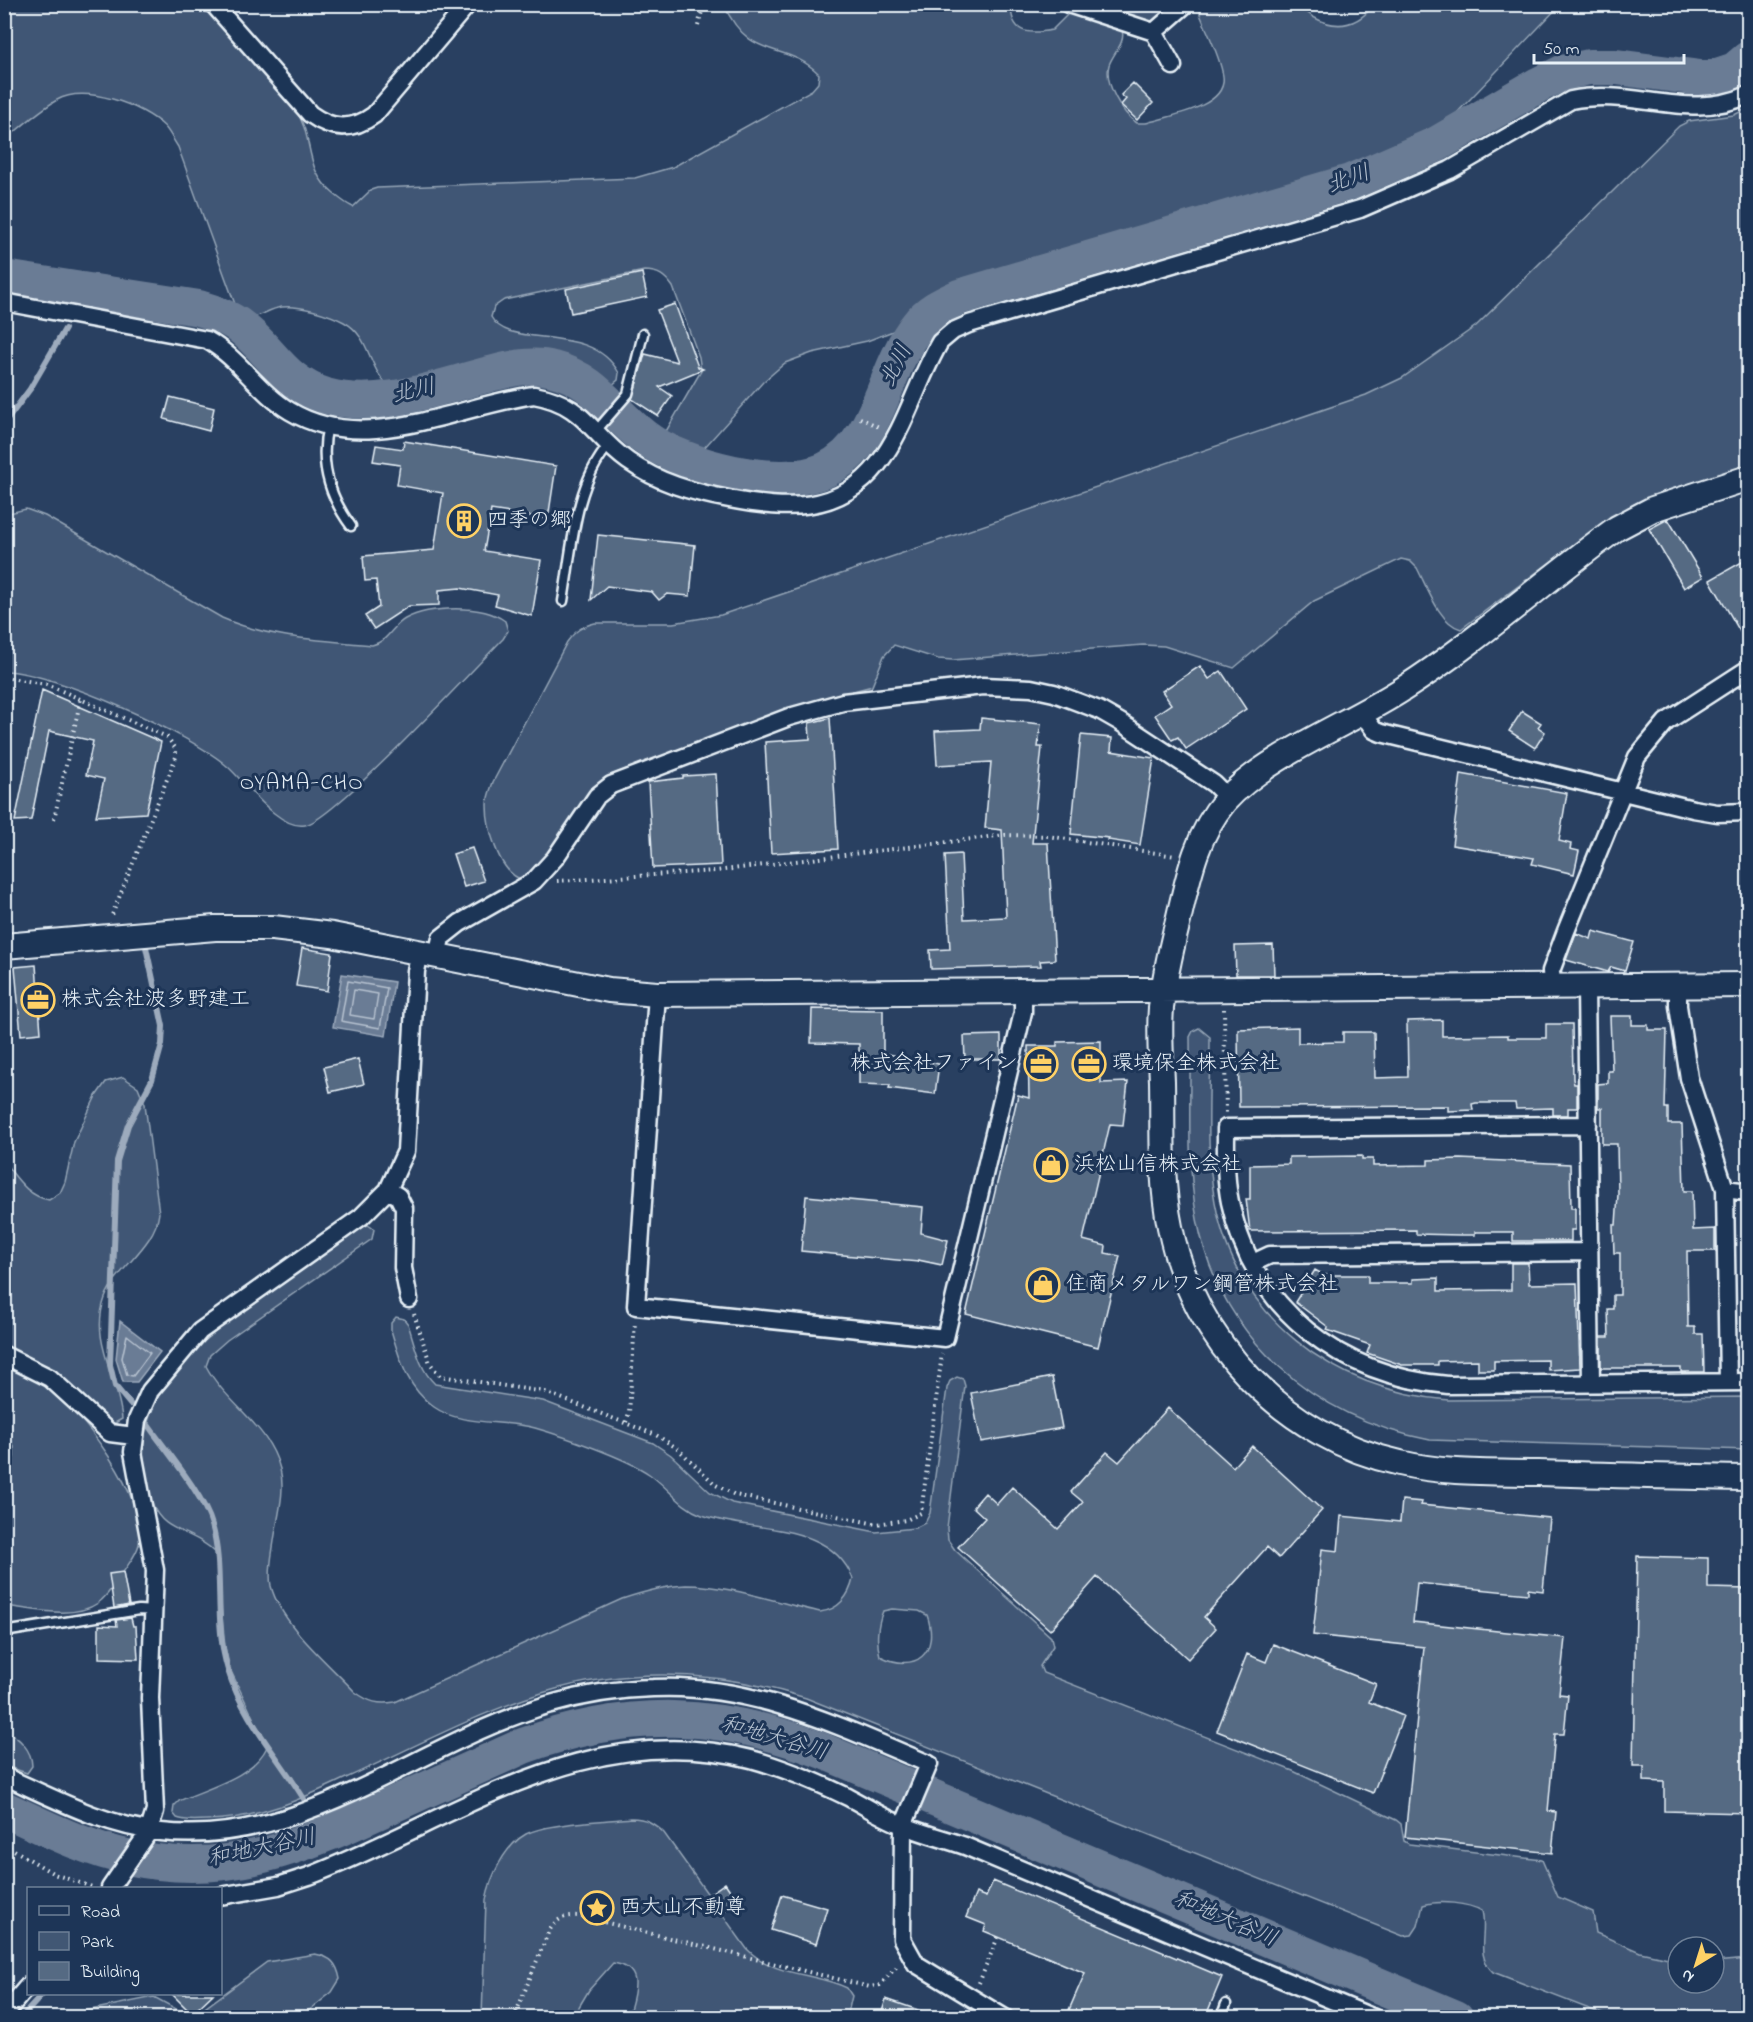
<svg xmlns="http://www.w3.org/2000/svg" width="1753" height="2022" font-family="'Indie Flower','Klee One',sans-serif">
<rect width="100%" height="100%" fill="#294061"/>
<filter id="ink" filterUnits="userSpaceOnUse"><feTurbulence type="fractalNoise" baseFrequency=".0167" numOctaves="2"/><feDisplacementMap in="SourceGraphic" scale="12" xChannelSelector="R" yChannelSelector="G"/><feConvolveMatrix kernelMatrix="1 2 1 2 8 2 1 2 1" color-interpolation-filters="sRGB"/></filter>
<g filter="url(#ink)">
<!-- green -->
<path fill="#415774" stroke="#94a4b6" stroke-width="1.5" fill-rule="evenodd" d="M5,5H203L294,107C316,139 302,168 334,194C340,199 346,204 353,207L371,190L377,188L635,178L673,167L812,90L818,83L819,74C785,40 750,63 724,5H1011C1011,33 1027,35 1052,30L1069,13L1122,30C1126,43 1113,53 1109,65C1104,83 1122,114 1137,123H1146C1169,116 1228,107 1223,76C1220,56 1208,34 1200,14L1201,5C1230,5 1266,0 1294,5C1301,6 1307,13 1313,17C1338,31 1358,25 1374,5H1560L1453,117L1431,136L1391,158L1302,190L957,290L933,300L893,331L867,341L812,353L785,363L763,382L704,448L695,453C681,451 669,447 665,433L701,371L699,357L673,287C665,276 659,271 644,271L504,300L494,307L491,317C509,351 590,320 619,373L618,380L612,385L605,384L575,367L552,361L528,359L392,388C368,373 372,337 344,322C329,314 300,305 282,307C261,310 257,326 236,307L178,147C174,141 170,133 165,127C143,105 85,84 57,100C38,111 21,127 5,140Z
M1088,5H1174L1153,21L1146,22Z
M1748,108V465L1669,490L1629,507L1593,530L1461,629C1439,623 1427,587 1417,568L1410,561L1401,559L1314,601L1234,668L1164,646L1143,645L953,660L938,659L894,645L884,656L872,686L786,709L606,777C571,805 556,860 520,879C498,870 487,827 487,805C487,797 491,789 493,782L567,642C575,631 582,626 595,623H673L721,615L1366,395L1402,378L1476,326L1679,126L1689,121L1734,115Z
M26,509L45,516L222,618C270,639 321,640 372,645C389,641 391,627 405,619C429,606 483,604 505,621L508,631L503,639C474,668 333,821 305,825C279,830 246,783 228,767C191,734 54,672 5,671V514Z
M1199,1028L1210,1037C1210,1091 1205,1149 1215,1202C1237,1319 1333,1390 1448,1400L1748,1397V1450L1430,1440C1314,1418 1220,1339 1197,1219C1186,1160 1191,1097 1190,1037L1193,1031Z
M123,1077L138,1087L145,1104L159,1213C155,1247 117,1267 105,1298C89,1341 119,1378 122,1419L113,1424L54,1372L5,1347L4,1162C17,1178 27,1196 49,1200L60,1193L65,1182L74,1142L96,1096L106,1082Z
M368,1225L374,1229L372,1239L227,1340L210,1355L206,1366C226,1404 269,1425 280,1469C286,1491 277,1519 274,1541C272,1555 268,1572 271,1586C281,1625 328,1663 355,1692C369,1702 378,1705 395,1702L622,1599C643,1592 664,1586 686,1585C728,1585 779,1603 820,1612C838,1610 849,1597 853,1579C830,1520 752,1533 702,1515C680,1507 668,1487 649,1474C626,1458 563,1436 535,1428C503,1419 462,1427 434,1407C407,1388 400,1360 391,1330V1323L396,1317L404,1319L408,1324C415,1345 419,1369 435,1384L543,1401L653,1443L671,1455L710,1492L732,1503L876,1532L915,1528L925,1523L930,1513L947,1388L950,1381L957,1377L963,1379L965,1386L947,1528L948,1540L955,1550L1051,1637L1053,1646L1040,1666L1043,1673L1293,1771L1396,1820L1401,1824L1404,1841L1409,1844L1542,1860L1558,1897L1593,1912L1596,1933L1640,1952L1678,1960V1983H1714V1962L1748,1959V2017H1610L1493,1972C1474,1954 1488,1934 1482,1911C1468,1903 1439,1900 1423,1905L1418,1926L1412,1935L1403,1936L806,1698C719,1671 630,1666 542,1693C475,1714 410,1749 346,1778C302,1799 258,1819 208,1820C198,1820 187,1822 177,1818L173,1813L174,1806L179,1801C207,1788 253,1777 267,1747L230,1669L225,1647L216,1553C194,1530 163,1533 153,1505C111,1391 213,1332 293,1276C311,1263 349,1230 368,1225ZM892,1609L919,1611L927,1615C940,1653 916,1674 880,1656C876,1642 877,1625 883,1611Z
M5,1363C18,1370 33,1376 45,1384C79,1408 150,1500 139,1544C137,1554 129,1563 124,1571C116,1582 109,1595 98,1603C74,1620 32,1609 5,1606V1472L14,1457V1447L5,1429Z
M4,1730C19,1737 32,1750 32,1766L27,1773L5,1766Z
M631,1818C646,1818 654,1823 664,1833L747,1949C774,1977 813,1972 847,1988L852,1996L847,2017H628C634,1994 646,1968 613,1963L589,1990L573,2017H482L486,1900C490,1878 504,1846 526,1834C548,1823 605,1821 631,1818Z
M315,1954C331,1957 337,1963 340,1979L332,1992L301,2017H56L154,1997L189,2016L198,2013L267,1962Z"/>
<!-- water -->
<path fill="#6b7c95" stroke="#9dabbd" stroke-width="1.5" d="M342,974L394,982L386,1036L333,1027Z
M120,1321L160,1352L137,1382H123L116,1359Z"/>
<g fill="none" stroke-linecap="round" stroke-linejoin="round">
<!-- shore -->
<path stroke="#b6c2d0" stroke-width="1.5" d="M348,981L387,988L380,1028L341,1021Z
M354,990L378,994L374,1019L350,1015Z
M127,1335L150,1353L133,1376L127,1375L122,1358Z"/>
<!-- stream -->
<path stroke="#9dabbd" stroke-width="6" d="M83,297L87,290
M4,424L30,389L65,329
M130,1404L115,1386L110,1365L117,1161L128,1125L152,1080L162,1044L163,1026L146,947
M148,1425C167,1452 203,1494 212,1525C225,1570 213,1622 228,1670C243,1719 278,1756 304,1799
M319,1822L327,1835
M149,1875L161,1862
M21,2018L43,1994"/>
<!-- river -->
<path stroke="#6b7c95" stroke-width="36" d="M4,278L199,308C213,312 225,316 237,324C271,348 281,382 326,396C379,411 438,387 490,374C510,369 532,363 553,369C597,380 611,412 644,437C683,467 780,491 825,470C881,444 882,369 918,325C928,311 944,304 959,297L1350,182L1437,144L1538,85L1562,73L1589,67H1616L1708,79L1735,70L1748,59
M4,1809C44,1827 84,1848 127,1857C229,1879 300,1847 390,1806C435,1786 479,1766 523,1746C629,1708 718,1710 823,1751L1456,2018"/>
</g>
<!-- building -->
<path fill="#556a83" stroke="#e8f1f8" stroke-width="1.5" d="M1133,83L1153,103L1137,120L1121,105L1126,99L1121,95Z
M642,273L647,297L571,313L566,289Z
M675,304L698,367L703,369L659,387L672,396L658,416L632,399L645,354L677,362L657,310Z
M170,397L214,408L209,431L164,419Z
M404,441L556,466L548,519L491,510L484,551L541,560L532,616L495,605L498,595L460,588L439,590V605L409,606L374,629L365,616L379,607L376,580L365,581L363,556L434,550L443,493L397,485L400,465L373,461L376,445L403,449Z
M1668,519L1703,577L1684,588L1649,529Z
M598,535L695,545L690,596L667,594L659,600L652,592L607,586L591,600Z
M1749,558V647L1710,580Z
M1200,666L1209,679L1221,671L1246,709L1186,749L1178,737L1172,740L1155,715L1171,704L1162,691Z
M42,690L161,742L146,813L96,816L104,779L86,775L93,741L49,731L31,820L15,821Z
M1522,711L1541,723L1538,727L1545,732L1535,748L1509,731Z
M830,718L838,849L771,853L765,742L810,739L809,723Z
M981,718L1041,724L1038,747H1042L1032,843H1048L1055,960L1040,961L1041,966L931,969L930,950L950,949L945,855L961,854L964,919L1006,917L1002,830L985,828L991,762L937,765L935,731L980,729Z
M1081,735L1112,738L1111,751L1154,758L1140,845L1108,840L1109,838L1071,834Z
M716,774L721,865L653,868L648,782L683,778V776Z
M1461,774L1567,793L1559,841L1571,844L1570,849L1579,851L1574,874L1532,864L1534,858L1452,845Z
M472,848L484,881L464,887L453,854Z
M1593,931L1634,942L1625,971L1611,967L1608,972L1566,960L1576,933L1591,939Z
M1273,945L1274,975H1236L1235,946Z
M302,948L332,953L327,991L296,986Z
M36,965L41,1033L21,1035L15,967Z
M812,1009L883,1010V1053L939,1064L935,1094L889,1088L890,1085L859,1084V1044L811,1043Z
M1610,1016H1632V1025H1648V1030H1667L1665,1108H1668V1124H1682L1684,1191H1692L1693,1230L1715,1229V1251H1687L1688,1327H1695V1334H1703L1704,1372H1681V1368H1601V1337H1609L1608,1309H1613V1295H1620V1253H1614L1613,1225H1616L1618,1194L1617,1144H1602V1108H1598V1084L1608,1083V1071H1612Z
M1442,1020V1036L1508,1035V1038H1546V1024H1572L1573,1079L1574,1084H1577V1108H1568V1115H1553V1108L1516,1109L1515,1103H1476L1472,1104L1473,1110L1448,1111V1106L1239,1107L1238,1029L1298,1027V1043L1343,1042V1032H1374L1375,1078L1408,1077L1407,1021Z
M1001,1035V1059H965L964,1036Z
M1101,1041V1083L1128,1082L1123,1125L1110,1124L1083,1240L1106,1246L1105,1253L1120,1256L1098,1347L966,1314L1018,1095L1029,1098L1028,1046H1057V1042Z
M358,1059L364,1084L330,1092L324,1067Z
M1362,1156V1159H1373V1166L1428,1165V1160L1460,1159L1570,1164L1571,1208H1575V1230H1571V1241H1513V1232H1475V1235H1460L1416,1234V1230L1250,1231L1246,1199H1250V1165L1289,1164V1157Z
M806,1196L923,1207L921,1233L948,1240L942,1265L918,1260V1262L801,1251Z
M1511,1263H1528L1529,1284L1577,1283L1580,1368L1548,1370V1360L1494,1361V1370H1478V1360L1438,1361V1365H1402L1367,1353L1370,1345L1327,1330L1328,1327L1295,1302L1315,1270L1324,1275H1368V1283H1413V1279L1438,1278V1291L1511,1290Z
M1052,1377L1062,1428L981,1442L971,1393Z
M1168,1408L1233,1467L1252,1446L1322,1510L1279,1558L1267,1547L1204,1617L1216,1628L1188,1659L1097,1577L1050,1630L958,1547L985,1518L973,1507L985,1493L997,1504L1012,1487L1058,1529L1083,1502L1071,1492L1107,1452L1119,1462Z
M1402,1500L1422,1502L1421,1505L1550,1518L1543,1591L1528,1589V1594L1417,1583L1413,1622L1565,1638L1559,1694L1568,1695L1564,1734H1555L1548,1811L1556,1812L1552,1853L1405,1837L1424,1647L1313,1635L1322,1549L1338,1551L1341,1516L1400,1522Z
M1637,1556L1708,1558V1588L1749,1589V1813L1664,1811V1782L1644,1781V1766H1633Z
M123,1572L129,1605L114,1608L109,1574Z
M131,1618L133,1626H136L138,1659L99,1658V1625L117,1626L116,1620Z
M1273,1644L1376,1684L1369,1702L1403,1716L1373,1793L1217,1731L1247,1654L1266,1662Z
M993,1881L1222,1977L1205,2018H1086L1069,2010L1085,1973L984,1931L986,1925L966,1917L976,1893L986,1897Z
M725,1883L738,1902L724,1911L711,1893Z
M782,1895L827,1908L816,1944L771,1930Z
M172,1994H213L192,2014Z
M886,1999L933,2015V2018H880Z"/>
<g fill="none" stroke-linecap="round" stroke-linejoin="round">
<defs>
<path id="lane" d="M328,425C319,462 329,496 351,526
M596,431L628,394L643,334
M563,601C572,550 574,485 609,445
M4,1632L139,1610L154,1611
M1221,2018L1226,2004"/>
<path id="street" d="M213,4L310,114C332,130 352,131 374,115L468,4
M1068,4L1154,32L1173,66
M1154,32L1186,4
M4,302L207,340C239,358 258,392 290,411C365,456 456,406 534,395C585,404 590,434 628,461C659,483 692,492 729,499C785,510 839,514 878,464C906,428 917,381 940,342L953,331L969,324L1360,209L1450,170L1571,100C1634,87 1688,122 1748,95
M1362,713L1374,730L1381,733L1693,809L1717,813L1748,812
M437,956L441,938L460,923L534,881L555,858L597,796L611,785L789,717L843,702L983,686L1031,688L1054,693L1099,710L1120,722L1214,784L1228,798
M1678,985V1006L1689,1078L1725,1189L1728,1382
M1552,986L1551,971L1566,931L1637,757L1666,722L1748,669
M1586,986L1591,1383
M657,994L636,1306L945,1338L1023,1012V991
M1588,1125L1226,1128C1226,1153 1225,1178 1230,1202C1253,1310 1341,1376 1448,1385L1748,1382
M1725,1189L1748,1192
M388,1190L398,1196L404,1208L403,1268L409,1299
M1253,1263L1270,1255L1589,1252
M4,1355L50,1378L110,1433L134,1436
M4,1776C55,1799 105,1826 161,1832C303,1848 417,1744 547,1705C582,1695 617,1689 653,1688C753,1683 841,1727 929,1764L903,1826L902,1939L916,1964L1005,2018
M110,1888L148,1833L155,1811L150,1698L155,1570L133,1452L137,1420L150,1391L200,1331L361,1217L388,1190L406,1151L416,971L420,952
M220,1896L278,1886L309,1876C457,1819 585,1717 751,1759C784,1768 817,1782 848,1797C867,1807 885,1819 905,1826C924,1834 945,1839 965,1846L1374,2018
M4,2014L28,1986"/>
<path id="secondary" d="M1748,478L1653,509L1617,528C1545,580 1478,641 1403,689C1351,723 1265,756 1225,801C1196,835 1188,878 1178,921C1171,949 1164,978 1161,1008C1159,1032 1161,1057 1162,1081C1163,1129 1160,1179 1170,1227C1193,1342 1285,1438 1400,1463C1445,1474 1492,1472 1538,1473C1608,1475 1678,1477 1748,1478
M4,946L215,928H273L332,935L609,990L657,994L1748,985"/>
</defs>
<!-- lane casing -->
<use href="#lane" stroke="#e8f1f8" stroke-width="13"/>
<!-- street casing -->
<use href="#street" stroke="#e8f1f8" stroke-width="21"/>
<!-- secondary casing -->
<use href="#secondary" stroke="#e8f1f8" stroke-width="28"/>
<!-- path -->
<path stroke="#e8f1f8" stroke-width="4" stroke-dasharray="1.5 4.5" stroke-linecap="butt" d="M698,26L704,4
M860,418L881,428
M4,677L46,684L167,737L176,749V757L112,915
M54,819L81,698
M557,881L716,871L1005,835L1048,836L1175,856
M1224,1009L1226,1113
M414,1314L430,1363L440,1376L545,1392L656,1435L677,1448L716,1485L735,1495L876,1524L906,1520L921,1513L942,1354
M626,1422L629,1413L635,1322
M4,1844L54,1874L95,1888
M979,1983L998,1937
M514,2018L548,1933C556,1919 563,1915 579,1916L870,1987L880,1985L898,1965"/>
<!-- lane -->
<use href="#lane" stroke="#1d3557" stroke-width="8"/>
<!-- street -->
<use href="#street" stroke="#1d3557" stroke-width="16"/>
<!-- secondary -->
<use href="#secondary" stroke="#1d3557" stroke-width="24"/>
</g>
</g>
<!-- icons -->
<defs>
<symbol id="building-ring" viewBox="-11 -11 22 22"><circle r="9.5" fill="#1d3557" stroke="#ffd166" stroke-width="1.5"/><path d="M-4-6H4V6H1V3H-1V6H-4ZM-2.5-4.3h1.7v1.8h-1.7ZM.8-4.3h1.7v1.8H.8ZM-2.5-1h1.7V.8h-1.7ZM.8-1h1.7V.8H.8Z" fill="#ffd166"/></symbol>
<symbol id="office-ring" viewBox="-11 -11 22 22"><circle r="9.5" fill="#1d3557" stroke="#ffd166" stroke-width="1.5"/><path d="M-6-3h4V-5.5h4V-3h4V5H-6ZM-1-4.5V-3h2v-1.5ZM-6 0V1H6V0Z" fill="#ffd166"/></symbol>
<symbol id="shop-ring" viewBox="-11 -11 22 22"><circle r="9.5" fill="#1d3557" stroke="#ffd166" stroke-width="1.5"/><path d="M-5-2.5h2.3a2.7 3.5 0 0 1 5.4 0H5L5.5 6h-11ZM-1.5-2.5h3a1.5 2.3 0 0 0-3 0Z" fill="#ffd166"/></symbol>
<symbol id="sight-ring" viewBox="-11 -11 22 22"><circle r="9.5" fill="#1d3557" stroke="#ffd166" stroke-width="1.5"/><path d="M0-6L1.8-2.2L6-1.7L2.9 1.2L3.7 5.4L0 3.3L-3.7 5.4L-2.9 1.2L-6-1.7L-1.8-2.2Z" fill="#ffd166"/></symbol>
</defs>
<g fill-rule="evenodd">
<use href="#building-ring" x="445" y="502" width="38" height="38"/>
<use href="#office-ring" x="19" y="981" width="38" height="38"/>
<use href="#office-ring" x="1022" y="1045" width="38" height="38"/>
<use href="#office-ring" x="1070" y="1045" width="38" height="38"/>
<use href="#shop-ring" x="1032" y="1146" width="38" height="38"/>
<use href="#shop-ring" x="1024" y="1266" width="38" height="38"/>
<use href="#sight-ring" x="578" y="1889" width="38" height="38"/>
</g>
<g text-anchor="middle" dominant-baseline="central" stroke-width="6" stroke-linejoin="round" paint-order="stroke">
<!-- poi labels -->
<g font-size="21" fill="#e8f1f8" stroke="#1d3557" text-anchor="start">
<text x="487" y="521">四季の郷</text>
<text x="61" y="1000">株式会社波多野建工</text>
<text x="1018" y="1064" text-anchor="end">株式会社ファイン</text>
<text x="1112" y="1064">環境保全株式会社</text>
<text x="1074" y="1165">浜松山信株式会社</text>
<text x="1066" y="1285">住商メタルワン鋼管株式会社</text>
<text x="620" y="1908">西大山不動尊</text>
</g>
<!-- water labels -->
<g font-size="22" font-style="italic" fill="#b6c2d0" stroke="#1d3557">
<text transform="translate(1349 180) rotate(-20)">北川</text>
<text transform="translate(897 366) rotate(-63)">北川</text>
<text transform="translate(414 392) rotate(-13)">北川</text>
<text transform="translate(774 1739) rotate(16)">和地大谷川</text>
<text transform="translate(262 1849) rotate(-12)">和地大谷川</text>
<text transform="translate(1225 1920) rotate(23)">和地大谷川</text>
</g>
<!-- neighbourhood labels -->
<g font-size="22" letter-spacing="1.5" fill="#e8f1f8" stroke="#1d3557">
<text x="302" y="784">OYAMA-CHO</text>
</g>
</g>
<!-- margin -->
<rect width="1753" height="2022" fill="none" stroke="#1d3557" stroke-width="24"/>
<rect x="12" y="12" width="1729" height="1998" fill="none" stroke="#e8f1f8" stroke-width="2" filter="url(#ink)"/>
<!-- legend -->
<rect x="27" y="1887" width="195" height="108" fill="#1d3557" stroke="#6e8097" stroke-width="1.5"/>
<rect x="39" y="1906" width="30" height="9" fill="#1d3557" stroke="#6e8097" stroke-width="1.5"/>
<text x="81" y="1917" font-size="18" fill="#e8f1f8">Road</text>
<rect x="39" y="1932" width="30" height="18" fill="#415774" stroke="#6e8097" stroke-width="1.5"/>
<text x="81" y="1947" font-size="18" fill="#e8f1f8">Park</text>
<rect x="39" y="1962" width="30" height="18" fill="#556a83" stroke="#6e8097" stroke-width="1.5"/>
<text x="81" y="1977" font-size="18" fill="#e8f1f8">Building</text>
<!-- north arrow -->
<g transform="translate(1696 1965) rotate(218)"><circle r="28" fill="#1d3557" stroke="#6e8097" stroke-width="1.5"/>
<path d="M0-4.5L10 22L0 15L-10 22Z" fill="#ffd166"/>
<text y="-9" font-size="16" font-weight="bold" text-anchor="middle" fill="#e8f1f8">N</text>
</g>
<!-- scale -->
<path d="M1534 54v9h150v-9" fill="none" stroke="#e8f1f8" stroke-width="3"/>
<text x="1543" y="54" font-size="18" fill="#e8f1f8" stroke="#1d3557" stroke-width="4.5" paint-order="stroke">50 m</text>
</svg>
